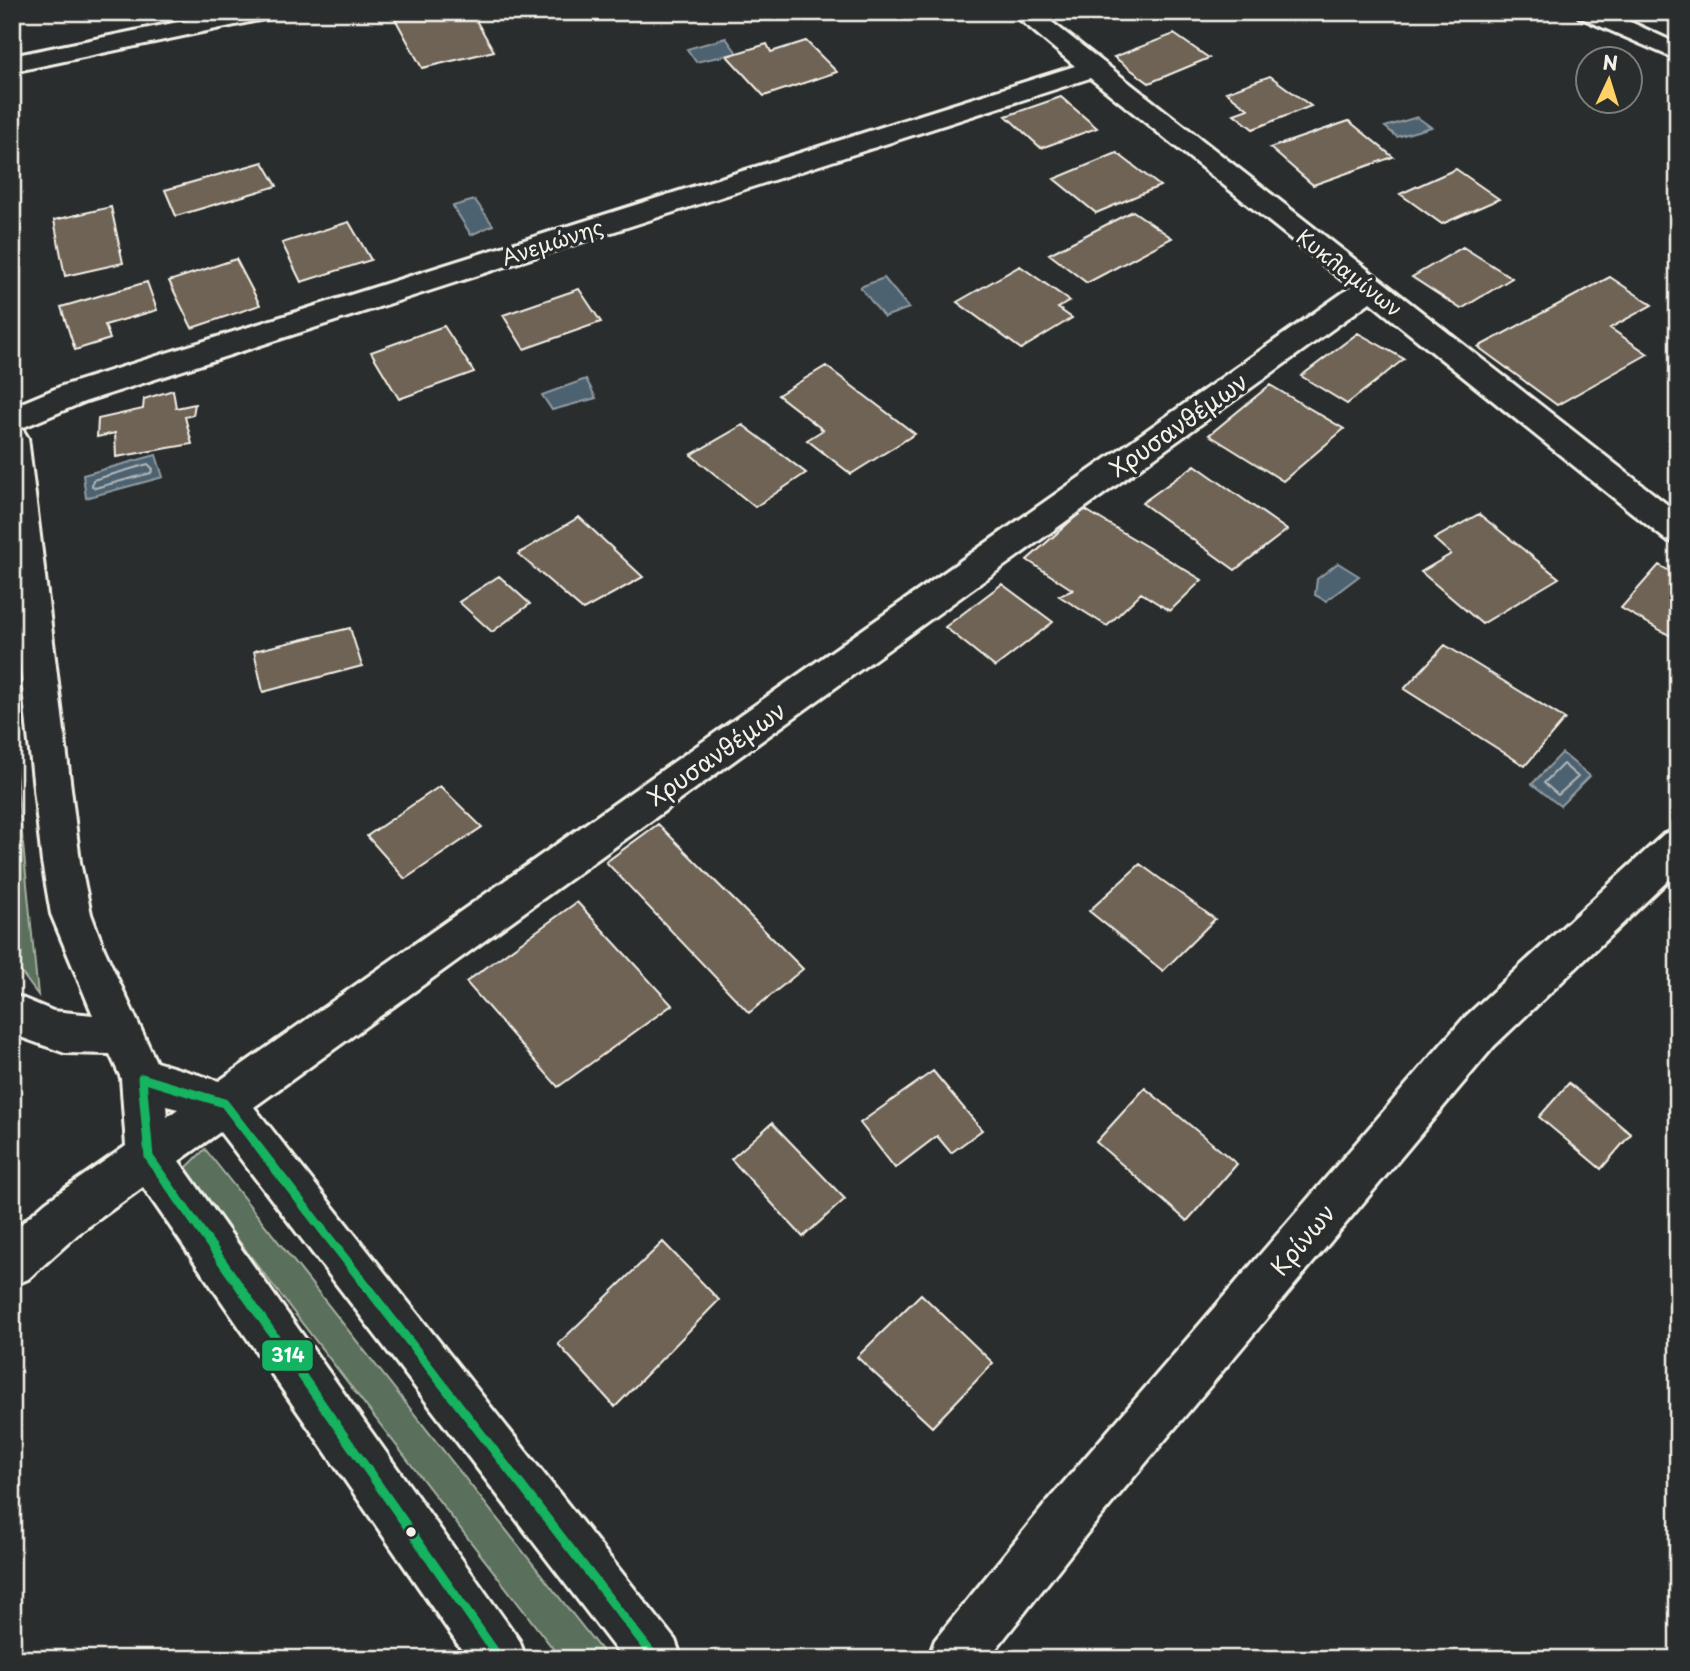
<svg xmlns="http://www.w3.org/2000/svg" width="1690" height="1671" font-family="'Playpen Sans',sans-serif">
<rect width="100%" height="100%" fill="#2a2d2e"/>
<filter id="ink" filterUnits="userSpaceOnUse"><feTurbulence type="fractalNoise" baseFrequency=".0143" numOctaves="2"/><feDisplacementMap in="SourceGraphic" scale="14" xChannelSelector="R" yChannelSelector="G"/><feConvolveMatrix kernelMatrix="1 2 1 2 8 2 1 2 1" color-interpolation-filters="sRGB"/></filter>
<g filter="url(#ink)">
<!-- green -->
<path fill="#5a705c" stroke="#a7b0a2" stroke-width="2" d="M12,734L38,995L12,960Z
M205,1149L608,1659H561L184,1170Z"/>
<!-- water -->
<path fill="#4e6271" stroke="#909ba1" stroke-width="2" d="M726,38L737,53L696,62L687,49Z
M1417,117L1431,127L1397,137L1385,127Z
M475,200L493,225L471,235L453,206Z
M884,278L909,308L884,317L860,287Z
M586,379L596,398L552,410L542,395Z
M156,455L163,477L86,498L83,475Z
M1338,563L1359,576L1326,601L1315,595L1317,579Z
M1562,753L1590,776L1560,806L1532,784Z"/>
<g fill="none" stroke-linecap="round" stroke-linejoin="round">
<!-- shore -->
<path stroke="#b2b8b8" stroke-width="2" d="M148,464L153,469L151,473L95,488L92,486L93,480Z
M1563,764L1578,777L1558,795L1544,783Z"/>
</g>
<!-- building -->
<path fill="#6e6455" stroke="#f4f1e8" stroke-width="2" d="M405,12H471L494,51L422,68L393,15Z
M1174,34L1209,58L1149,83L1114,57Z
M806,41L837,72L764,96L727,56L767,44L771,52Z
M1270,76L1311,106L1253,129L1234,114L1248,109L1226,92Z
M1061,97L1097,128L1041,148L1006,116Z
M1349,121L1393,157L1313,185L1270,148Z
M1117,153L1160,186L1096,213L1054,179Z
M263,162L277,186L176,216L165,190Z
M1456,169L1499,199L1442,224L1400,194Z
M111,207L123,263L65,276L54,220Z
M1133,211L1172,238L1087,283L1049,254Z
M349,222L371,260L301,282L282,243Z
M1463,247L1512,278L1461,309L1412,277Z
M236,259L260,305L192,328L169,281Z
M1020,266L1070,301L1058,308L1072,318L1021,349L957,302Z
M1610,277L1652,305L1610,328L1648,354L1557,405L1478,347Z
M147,282L157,310L105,325L110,339L75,350L61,307Z
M579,289L601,322L524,349L503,315Z
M444,326L474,372L399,399L371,352Z
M1358,333L1404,359L1347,404L1301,376Z
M826,366L915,434L851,474L807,440L823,430L778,395Z
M1270,385L1344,429L1283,481L1209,435Z
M173,390L176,408L195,404L193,415L185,417L192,444L116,457L115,433L97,437L98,419L143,409L144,399Z
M743,425L806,473L755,507L691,455Z
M1195,465L1287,530L1235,570L1142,503Z
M1084,509L1202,580L1170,611L1141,593L1107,626L1059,596L1073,590L1027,560Z
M1479,514L1559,578L1482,624L1421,572L1451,554L1434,539Z
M579,517L643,577L583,610L518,554Z
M1659,565L1678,576V640L1621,608Z
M499,576L530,604L492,632L459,602Z
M1002,584L1053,622L995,667L945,627Z
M350,628L362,666L263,692L254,651Z
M1445,645L1565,719L1525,766L1404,689Z
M440,786L482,827L405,879L367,836Z
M658,824L803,969L749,1013L606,862Z
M1140,864L1215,919L1163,971L1089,911Z
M577,902L672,1005L558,1087L466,982Z
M933,1071L982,1130L951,1153L937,1136L895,1168L860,1123Z
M1569,1083L1631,1134L1601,1169L1539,1117Z
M1145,1088L1237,1164L1187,1221L1096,1142Z
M772,1123L845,1199L803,1237L731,1159Z
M663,1242L719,1300L615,1407L558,1344Z
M921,1294L993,1363L932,1427L857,1357Z"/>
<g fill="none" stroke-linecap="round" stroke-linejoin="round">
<defs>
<path id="minor" d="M227,12H276L273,17L264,19L12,72V56Z
M1011,12H1039L1678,513V543L1666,540L1370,302L254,1107L675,1640L682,1659H623L220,1132L179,1161L519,1640L526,1659H468L143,1187L78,1234L28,1279L12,1286V1232L46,1202L126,1146L121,1078L110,1054L65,1053L12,1034V994L53,1011L93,1015L51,914L42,862L12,588V407L62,386L1075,66ZM1090,78L1351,287L219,1081L156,1062L104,949L91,914L80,862L28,438L23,430L19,429L84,402ZM166,1106L178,1109L167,1117Z
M1576,12H1609L1678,44V60L1579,17Z
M1678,829V871L1494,1046L1088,1532L988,1659H928L935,1640L1052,1496L1464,1018L1664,834Z"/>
</defs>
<!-- minor casing -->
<use href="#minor" stroke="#f4f1e8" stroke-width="6"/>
<!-- minor -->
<use href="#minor" fill="#2a2d2e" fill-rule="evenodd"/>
<defs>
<path id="bus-1" d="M500,1659L149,1157L142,1078L224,1103L656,1659"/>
</defs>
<!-- bus-1 casing -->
<use href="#bus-1" stroke="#2a2d2e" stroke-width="14"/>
<!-- bus-1 -->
<use href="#bus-1" stroke="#13b361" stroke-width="9"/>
</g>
</g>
<!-- markers -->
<circle fill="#f4f1e8" stroke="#2a2d2e" stroke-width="2.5" cx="411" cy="1532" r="6"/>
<g text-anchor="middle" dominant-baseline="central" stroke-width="7" stroke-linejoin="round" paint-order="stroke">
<!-- far-street labels -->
<g font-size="21" fill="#f4f1e8" stroke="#2a2d2e">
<text transform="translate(552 241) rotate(-18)">Ανεμώνης</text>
<text transform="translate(1350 272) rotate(38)">Κυκλαμίνων</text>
</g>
<!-- street labels -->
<g font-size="24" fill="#f4f1e8" stroke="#2a2d2e">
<text transform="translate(1178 424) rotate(-35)">Χρυσανθέμων</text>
<text transform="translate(716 753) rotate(-35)">Χρυσανθέμων</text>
<text transform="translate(1302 1239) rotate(-50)">Κρίνων</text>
</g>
</g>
<rect stroke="#2a2d2e" stroke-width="2.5" x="261" y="1339" width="53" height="33" rx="7" fill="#13b361"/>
<g font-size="19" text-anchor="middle" font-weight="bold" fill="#fff">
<text x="288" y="1362">314</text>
</g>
<!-- margin -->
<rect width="1690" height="1671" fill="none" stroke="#2a2d2e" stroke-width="42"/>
<rect x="21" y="21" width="1648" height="1629" fill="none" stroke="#f4f1e8" stroke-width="2.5" filter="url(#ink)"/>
<!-- north arrow -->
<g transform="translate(1609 80) rotate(4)"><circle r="33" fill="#2a2d2e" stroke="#7b7b78" stroke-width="2"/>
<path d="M0-5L12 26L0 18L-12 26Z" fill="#ffd166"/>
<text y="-10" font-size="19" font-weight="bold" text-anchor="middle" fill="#f4f1e8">N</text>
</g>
</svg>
